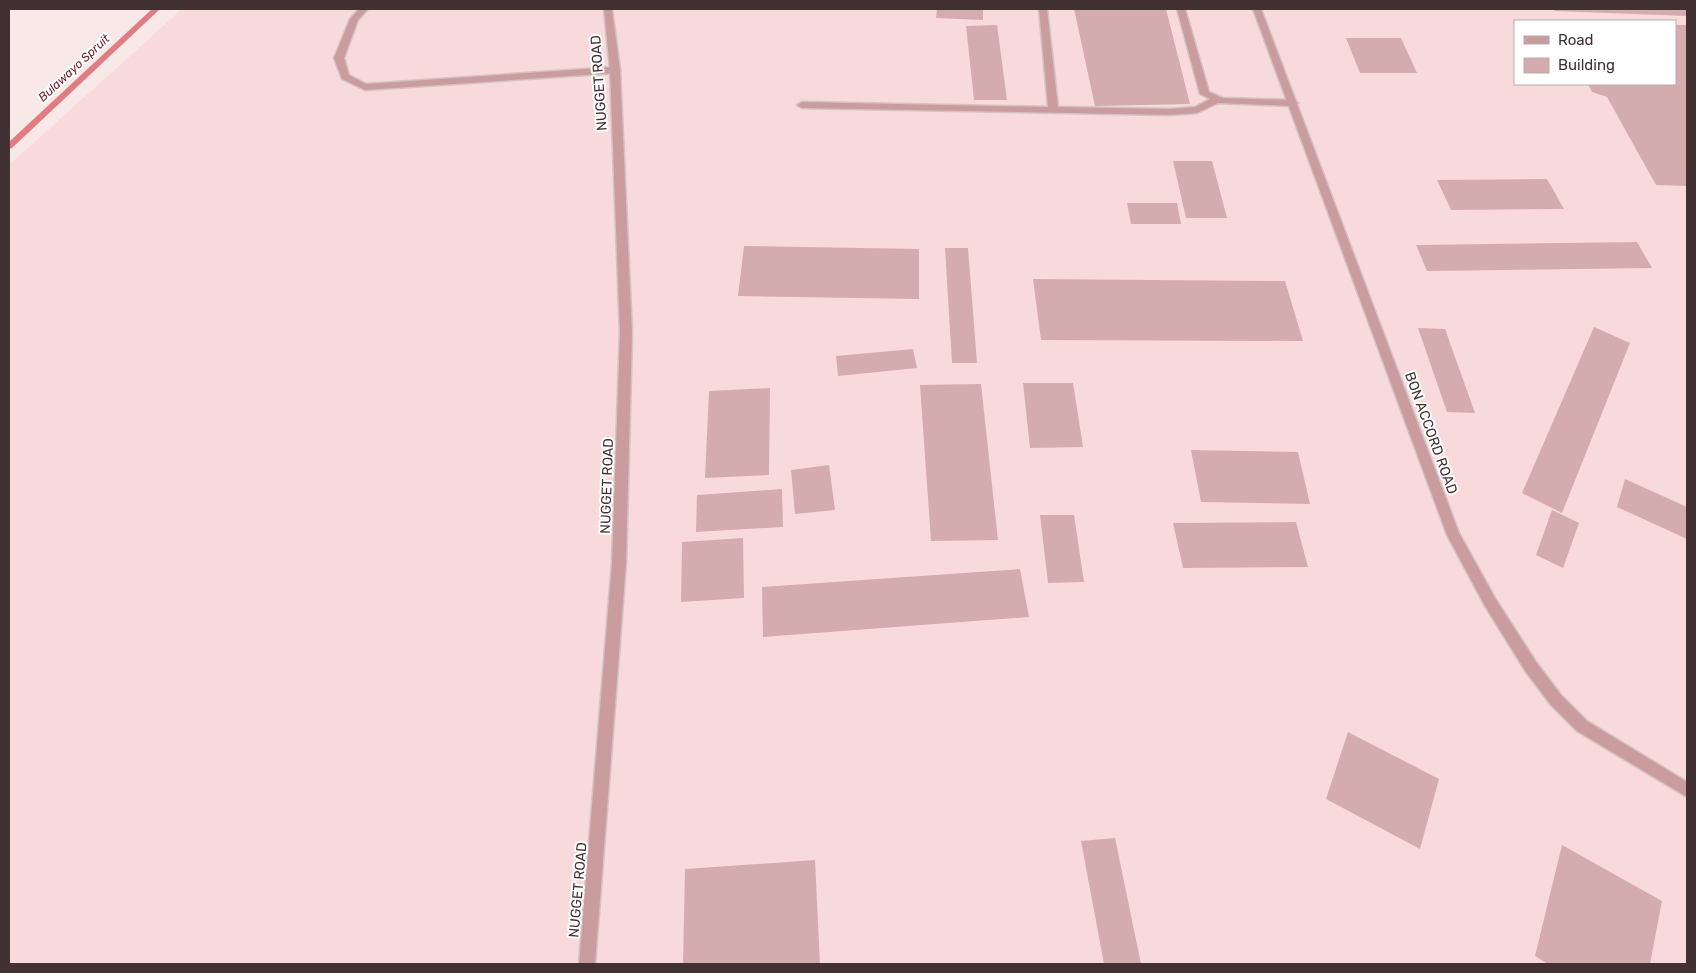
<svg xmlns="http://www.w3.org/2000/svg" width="1696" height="973" font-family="Rubik,sans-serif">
<rect width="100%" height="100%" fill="#f9e8e8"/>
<!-- built -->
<path fill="#f9dada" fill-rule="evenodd" d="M182,9H1687V964H9V165ZM1515,21H1675V84H1515Z"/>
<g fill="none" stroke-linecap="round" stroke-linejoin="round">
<!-- stream -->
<path fill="#e07d83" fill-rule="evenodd" d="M152,9H160L12,148L9,149V142Z"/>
</g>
<!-- building -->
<path fill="#d5acad" d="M937,9H983V20L936,18Z
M1074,9H1166L1190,104L1095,106Z
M1554,9H1687V16L1555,11Z
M997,25L1007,100H974L966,26Z
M1675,25H1687V186L1656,185L1607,97L1592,92L1588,84H1675Z
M1346,38H1401L1417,73H1360Z
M1173,161H1212L1227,218H1186Z
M1547,179L1564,209L1451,210L1437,180Z
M1127,203H1177L1181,224H1131Z
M1637,242L1652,268L1427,271L1416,245Z
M744,246L919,249V299L738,296Z
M945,248H968L977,363H952Z
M1033,279L1285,281L1303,341L1041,340Z
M1594,327L1630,343L1562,513L1522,493Z
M1418,328L1445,329L1475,413L1447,412Z
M913,349L917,368L838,376L836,356Z
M1023,383H1073L1083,447L1030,448Z
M981,384L998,540L931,541L920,385Z
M770,388L769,475L705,478L709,391Z
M1191,450L1298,452L1310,504L1201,502Z
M829,465L835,510L795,514L791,470Z
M1625,479L1687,507V539L1617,507Z
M782,489L783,527L696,532L697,495Z
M1552,510L1579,523L1563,568L1536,555Z
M1040,515H1074L1084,582L1048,583Z
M1296,522L1308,567L1183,568L1173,523Z
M743,538L744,598L681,602L682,542Z
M1020,569L1029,617L763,637L762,587Z
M1348,732L1439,779L1420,849L1326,799Z
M1115,838L1141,964H1104L1081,841Z
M1562,845L1662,901L1650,964H1548L1535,956Z
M815,860L820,964H683L685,869Z"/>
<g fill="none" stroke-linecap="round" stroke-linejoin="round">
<defs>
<path id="lane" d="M359,9H368L358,20L344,58L349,75L366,84L615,67L620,70L615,73L365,90L342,79L334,58L350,19Z
M1039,9H1047L1058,107L1170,109L1195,107L1210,99L1200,94L1177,9H1185L1209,92L1223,98L1293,100L1298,103L1293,106L1218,103L1197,113L1170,115L802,108L797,105L802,102L1048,107Z"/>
<path id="street" d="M604,9H612L620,70L632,333L626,563L595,964H579L612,563L620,333L610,70Z
M1253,9H1261L1459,533L1495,598L1536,662L1561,695L1587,721L1687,782V797L1577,731L1551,705L1526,672L1485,606L1447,535Z"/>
</defs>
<!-- lane casing -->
<use href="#lane" stroke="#d4c3c4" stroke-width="3"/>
<!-- street casing -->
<use href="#street" stroke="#d4c3c4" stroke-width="3"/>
<!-- lane -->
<use href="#lane" fill="#ca9c9e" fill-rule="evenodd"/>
<!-- street -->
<use href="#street" fill="#ca9c9e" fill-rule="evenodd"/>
</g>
<g text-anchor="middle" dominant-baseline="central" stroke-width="4" stroke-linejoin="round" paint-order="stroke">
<!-- far-water labels -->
<g font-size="12" font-style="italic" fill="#731a28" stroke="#fff">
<text transform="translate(74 68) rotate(-43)">Bulawayo Spruit</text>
</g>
<!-- street labels -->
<g font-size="14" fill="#423132" stroke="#fff">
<text transform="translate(599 83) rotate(-94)">NUGGET ROAD</text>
<text transform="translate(1431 433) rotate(70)">BON ACCORD ROAD</text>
<text transform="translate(607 486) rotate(-88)">NUGGET ROAD</text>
<text transform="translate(578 890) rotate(-85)">NUGGET ROAD</text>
</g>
</g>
<!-- border -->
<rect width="1696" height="973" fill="none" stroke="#423132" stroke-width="20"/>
<!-- legend -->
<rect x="1514" y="20" width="162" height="65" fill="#ffffff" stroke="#b3adad"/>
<rect x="1524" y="36" width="25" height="8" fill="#ca9c9e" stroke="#b3adad"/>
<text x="1558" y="45" font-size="15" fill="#423132">Road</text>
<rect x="1524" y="58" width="25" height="15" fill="#d5acad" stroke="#b3adad"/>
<text x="1558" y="70" font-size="15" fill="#423132">Building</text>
</svg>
